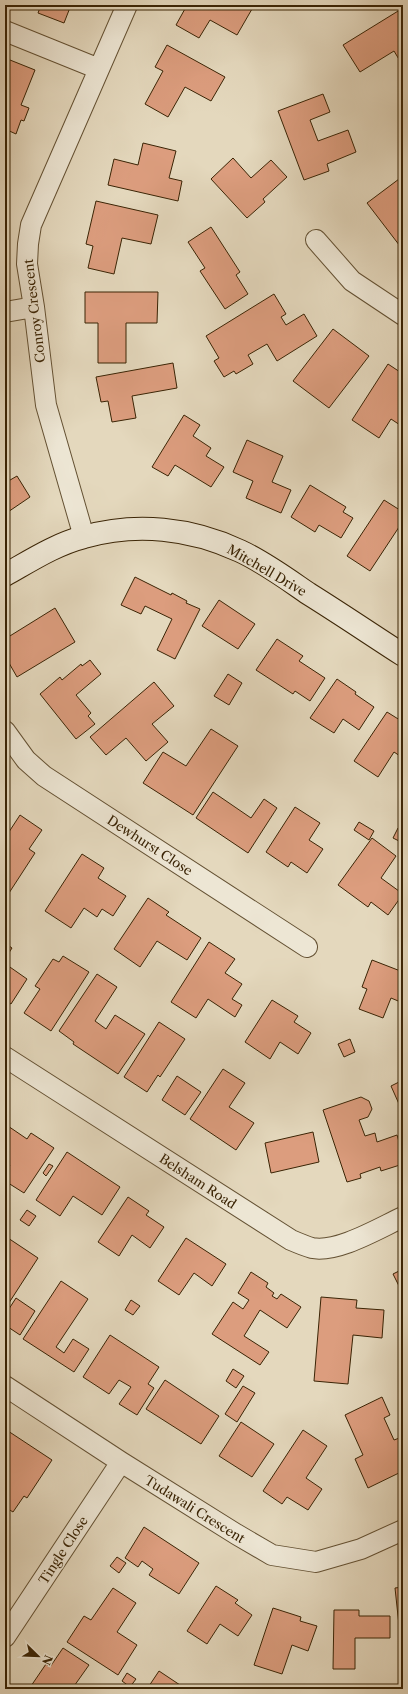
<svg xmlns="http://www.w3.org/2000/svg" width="408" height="1694" font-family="'Libre Caslon Text',serif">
<rect width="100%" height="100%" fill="#e4d8bd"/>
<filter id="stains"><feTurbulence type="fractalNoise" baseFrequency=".005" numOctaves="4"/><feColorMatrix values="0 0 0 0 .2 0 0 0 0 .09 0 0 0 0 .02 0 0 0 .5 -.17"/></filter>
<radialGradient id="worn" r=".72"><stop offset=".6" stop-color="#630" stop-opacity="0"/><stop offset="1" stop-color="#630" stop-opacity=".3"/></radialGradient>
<!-- building -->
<path fill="#dc9d7e" stroke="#3a2405" d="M41,5H71L64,23L38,13Z
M183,5H245L252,9L237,35L210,20L199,38L176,25L186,7Z
M403,8V66L394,51L360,72L343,45Z
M167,45L225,77L211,101L185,87L168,117L145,104L163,71L155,67Z
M5,58L35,70L21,105L29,108L24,121L21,120L16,134L5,129Z
M323,94L330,112L310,120L318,141L348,130L356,152L327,164L329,171L304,180L278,111Z
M143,143L176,151L169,178L182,181L178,201L108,185L114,159L138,165Z
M233,158L251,178L271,160L287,177L263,199L265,202L247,218L211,179Z
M403,176V250L367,203Z
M96,201L158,215L151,244L122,238L114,274L88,268L93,246L86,244Z
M211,227L240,272L236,275L248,294L225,309L200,271L205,268L188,242Z
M85,292H158L157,323H126V363H98V323H85Z
M274,294L286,314L281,317L286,325L304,314L317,336L277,361L267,344L248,355L253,364L236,374L234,371L224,377L214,361L219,358L206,336Z
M333,329L369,356L329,408L293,381Z
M173,363L177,388L132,396L136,418L112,422L108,401L101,402L96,377Z
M388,364L403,374V427L391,419L379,438L352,420Z
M184,415L200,425L193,436L211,448L206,456L224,467L211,487L175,465L168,476L152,467Z
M247,440L283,456L272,482L291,490L281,513L246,498L253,481L233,472Z
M17,476L30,497L5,514V483Z
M310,485L346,507L343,512L353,518L341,538L319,525L315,532L291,517Z
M384,500L403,512V521L370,571L347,556Z
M135,577L171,595L172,593L187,601L186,603L200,609L175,659L157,650L172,619L145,606L141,614L121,605Z
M219,600L255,624L238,649L202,626Z
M55,608L75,642L17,677L5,656V639Z
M277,639L303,656L299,661L325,678L310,701L295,691L293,694L256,670Z
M90,660L101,674L76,695L91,713L88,716L95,724L76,739L40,694L60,677L62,680L81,664L82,666Z
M228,674L242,683L229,705L214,696Z
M337,679L356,692L355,694L374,707L359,730L343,719L334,733L310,718Z
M154,682L174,706L152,724L168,742L146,761L126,738L106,755L90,737Z
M387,712L403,722V758L394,752L378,777L354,761Z
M211,729L238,746L193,815L143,783L163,752L186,766Z
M213,792L251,818L264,799L277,808L248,853L196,818Z
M295,807L320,823L309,840L323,849L307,873L291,862L288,867L266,852Z
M20,815L42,830L29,849L35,853L9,893L5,890V838Z
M359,822L374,831L369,840L354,830Z
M398,828L403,830V843L393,838Z
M372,838L396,856L381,878L403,894L388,915L371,902L368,907L338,885Z
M82,854L104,868L98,878L126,896L113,916L102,909L97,917L84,908L71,928L45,911Z
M148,898L169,912L166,915L201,938L187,960L157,941L140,967L114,949Z
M209,942L235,959L225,973L242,984L232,999L242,1005L235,1017L208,999L196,1018L171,1002Z
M5,943L12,948L5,959Z
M63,956L89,972L51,1031L24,1013L40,989L35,986L53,959L59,962Z
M372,960L403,972V1003L391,998L383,1018L359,1009L367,989L362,987Z
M7,965L27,979L11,1004L5,1000V968Z
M97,974L117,987L95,1021L106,1029L115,1015L145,1034L118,1074L73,1044L74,1042L59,1031Z
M272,1000L298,1016L294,1022L311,1033L298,1054L280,1042L270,1059L245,1042Z
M159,1022L185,1039L160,1077L158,1075L147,1092L124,1077Z
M350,1039L355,1052L344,1057L338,1044Z
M223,1069L245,1083L229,1107L254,1123L236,1150L190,1119Z
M177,1076L201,1092L185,1115L162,1100Z
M403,1080V1113L391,1086Z
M361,1097L369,1101L372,1109L368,1117L359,1120L365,1136L375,1133L377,1142L397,1135L403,1155V1164L381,1171L380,1167L360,1174L361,1178L347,1182L323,1110Z
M5,1124L27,1139L31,1133L54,1148L24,1193L5,1181V1172L10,1165L5,1162Z
M313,1132L319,1162L271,1173L265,1143Z
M67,1152L120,1187L102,1215L73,1196L60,1216L36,1200Z
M49,1164L53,1166L46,1176L43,1173Z
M128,1197L149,1211L146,1215L164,1227L150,1248L132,1235L119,1256L98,1242Z
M27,1210L36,1216L29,1226L20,1220Z
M5,1236L38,1258L5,1309Z
M186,1238L226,1264L212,1286L194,1273L179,1295L158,1281Z
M403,1269V1294L393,1274Z
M251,1272L268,1283L266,1287L274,1293L272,1296L277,1299L281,1294L301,1307L287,1328L260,1310L244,1336L269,1352L260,1365L212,1334L233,1302L243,1309L249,1300L238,1293Z
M61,1281L88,1299L56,1347L64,1353L73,1339L89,1349L74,1372L23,1339Z
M321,1297L357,1300L356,1308L384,1310L382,1338L353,1335L348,1384L314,1381Z
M16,1298L35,1311L20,1335L5,1325V1315Z
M131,1300L140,1306L133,1315L125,1310Z
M110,1335L159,1367L148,1384L154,1388L137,1415L119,1404L131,1387L119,1380L109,1394L83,1377Z
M233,1369L244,1376L236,1388L226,1381Z
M165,1380L219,1416L201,1444L146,1409Z
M243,1386L255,1393L237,1422L225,1414Z
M382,1397L390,1415L384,1418L394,1440L402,1437L403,1439V1471L368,1488L355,1459L363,1455L345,1415Z
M241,1422L274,1444L252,1477L219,1456Z
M5,1429L52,1460L27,1498L24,1496L13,1512L5,1507Z
M303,1430L327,1446L306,1478L322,1489L308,1510L287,1497L282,1504L263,1491Z
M144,1527L199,1563L179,1594L149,1575L153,1569L142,1561L138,1567L125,1558Z
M117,1557L126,1563L119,1573L110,1566Z
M216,1586L238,1600L235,1603L252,1615L238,1636L220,1624L207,1644L187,1631Z
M403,1587V1644H401L395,1588Z
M113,1588L136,1603L117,1632L137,1645L118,1675L67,1642L84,1616L91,1620Z
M273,1608L301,1617L300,1621L317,1626L308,1651L292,1645L282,1674L254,1665Z
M334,1610H359V1616H390V1638H355V1669H333Z
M63,1648L89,1665L72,1689H35L31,1686L46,1664L50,1667Z
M159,1671L183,1687L182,1689H147Z
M127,1673L136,1679L130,1687L122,1681Z"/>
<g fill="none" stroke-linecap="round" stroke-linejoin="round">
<defs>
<path id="street" d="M5,31L99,69
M316,240L352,281L403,315
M5,312L34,307
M84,537L46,405L34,307L27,264L28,244L31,225L127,5
M5,731L26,760L44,776L307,947
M5,1057L291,1240C298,1243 305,1246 312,1248C338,1253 379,1228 403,1217
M5,1386L121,1462L236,1534L272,1555L316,1562L361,1549L403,1530
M5,1637L121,1462"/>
<path id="secondary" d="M5,575C30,561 56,544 84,537C136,522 191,528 240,551C264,562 287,579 309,594C341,614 372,635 403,655"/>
</defs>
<!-- street casing -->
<use href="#street" stroke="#645133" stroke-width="22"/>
<!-- secondary casing -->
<use href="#secondary" stroke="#3a2405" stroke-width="24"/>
<!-- street -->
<use href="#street" stroke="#ede6d4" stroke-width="20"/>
<!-- secondary -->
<use href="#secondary" stroke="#ede6d4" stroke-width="22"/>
</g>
<g text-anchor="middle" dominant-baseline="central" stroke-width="3" stroke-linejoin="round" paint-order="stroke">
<!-- street labels -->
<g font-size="13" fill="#3a2405" stroke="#ede6d4">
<text transform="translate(34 311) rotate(-97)">Conroy Crescent</text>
<text transform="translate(267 570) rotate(30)">Mitchell Drive</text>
<text transform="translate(150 845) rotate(33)">Dewhurst Close</text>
<text transform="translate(198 1181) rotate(33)">Belsham Road</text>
<text transform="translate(195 1509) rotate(32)">Tudawali Crescent</text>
<text transform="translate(63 1550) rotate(-57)">Tingle Close</text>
</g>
</g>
<!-- margin -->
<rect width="408" height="1694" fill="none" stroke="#e4d8bd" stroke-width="20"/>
<rect x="6" y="6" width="396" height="1682" fill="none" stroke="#3a2405" stroke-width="2"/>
<rect x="10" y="10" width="388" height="1674" fill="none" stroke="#3a2405"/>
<!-- north arrow -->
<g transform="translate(38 1656) rotate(113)" stroke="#ede6d4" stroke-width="3" paint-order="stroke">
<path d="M0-3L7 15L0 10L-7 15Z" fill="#3a2405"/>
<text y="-6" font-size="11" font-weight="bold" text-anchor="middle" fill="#3a2405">N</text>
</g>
<rect width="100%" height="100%" filter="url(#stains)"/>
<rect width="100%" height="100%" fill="url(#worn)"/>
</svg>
